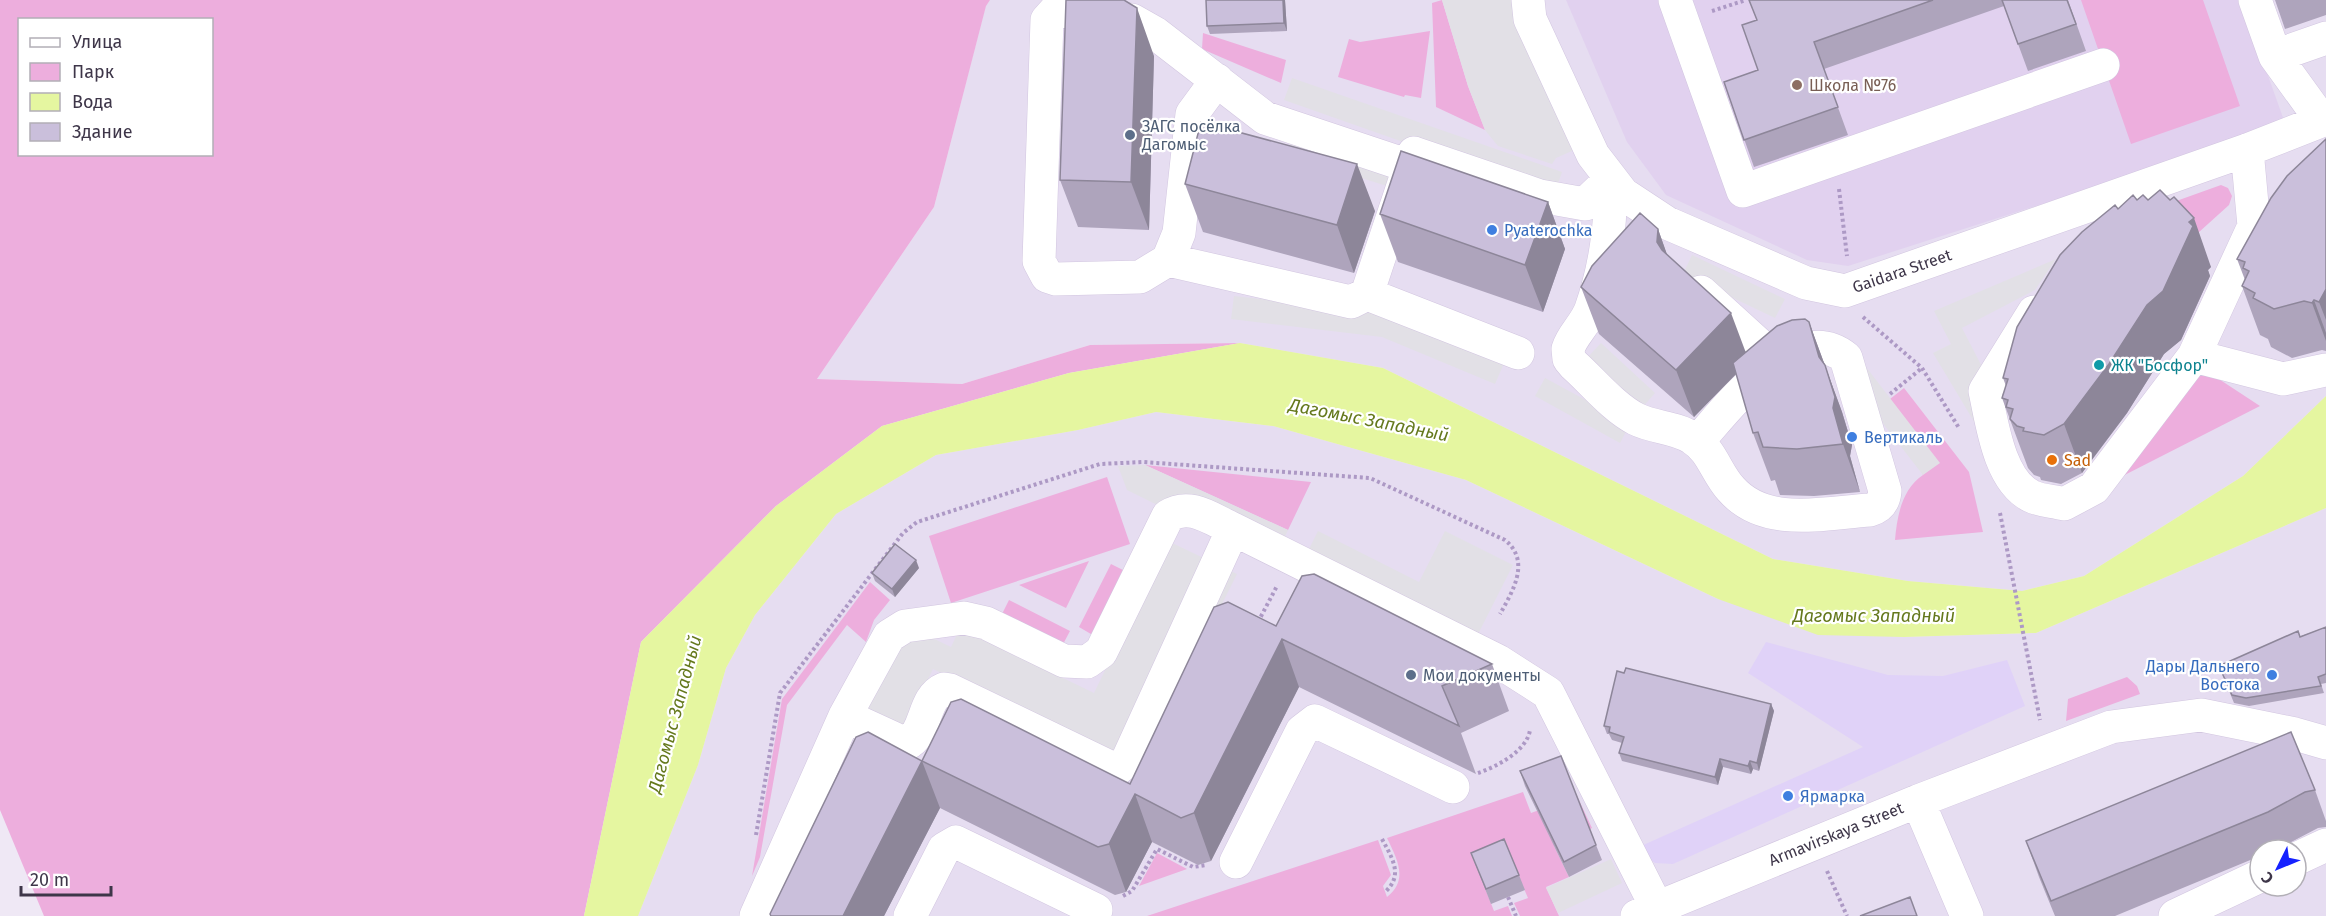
<svg xmlns="http://www.w3.org/2000/svg" width="2326" height="916" font-family="'Fira Sans',sans-serif">
<rect width="100%" height="100%" fill="#efe8f5"/>
<!-- residential -->
<path fill="#e6ddf1" fill-rule="evenodd" d="M990,0H2326V396L2243,476L2084,576L2022,591L1908,581L1773,559L1383,368L1240,343L1090,345L962,384L817,379L934,207L986,5Z
M1156,412L1273,426L1466,480L1718,599L1904,637L2036,633L2326,508V916H638L698,765L726,668L755,615L836,514L936,455L1078,430ZM2260,850H2296V886H2260Z"/>
<!-- commercial -->
<path fill="#e0d2f8" d="M1766,642L1888,675L1943,676L2007,660L2025,706L1673,864L1655,863L1647,857L1641,846L1863,747L1748,673Z"/>
<!-- education -->
<path fill="#e1d1ef" d="M1566,0H2241L2286,126L1848,266L1807,260L1666,195L1627,142Z"/>
<!-- green -->
<path fill="#edaedd" fill-rule="evenodd" d="M0,0H990L986,6L934,207L817,379L962,384L1090,345L1240,343L1069,373L882,426L776,506L641,642L584,916H44L0,810ZM20,20H212V154H20Z
M1442,0L1468,86L1485,130L1436,107L1432,3Z
M2081,0H2203L2240,106L2131,144Z
M1430,31L1421,98L1405,95L1404,97L1338,77L1349,39L1360,42Z
M1203,33L1286,60L1281,83L1202,49Z
M2221,185L2228,188L2232,196L2229,205L2188,242L2140,214Z
M2199,366L2260,406L2103,486Z
M1904,388L1969,472L1983,532L1895,540C1897,516 1902,489 1923,475L1890,399Z
M1145,465L1311,482L1288,530Z
M1107,477L1130,544L951,603L929,536Z
M1089,561L1066,608L1019,585Z
M1111,564L1129,573L1096,637L1079,627Z
M870,582L890,600L874,620L866,642L847,625L787,705L760,857L752,876L782,699Z
M1009,600L1070,631L1061,648L1000,618Z
M2127,677L2137,686L2140,694L2066,721L2068,699Z
M1523,792L1531,813L1577,796L1592,828L1554,846L1569,877L1546,887L1559,916H1520L1514,903L1528,898L1509,854L1477,868L1494,911L1508,906L1512,916H1147L1378,840L1391,875L1383,886L1387,897C1409,880 1397,859 1387,838Z
M1157,853L1187,869L1139,886Z"/>
<!-- parking -->
<path fill="#e2e0e6" d="M1442,0H1518L1581,147L1556,158L1552,164L1498,146L1485,130L1468,86Z
M1292,78L1562,172L1554,195L1284,100Z
M1292,137L1398,171L1393,188L1286,154Z
M1692,255L1785,299L1775,318L1683,274Z
M2056,259L2035,290L1962,328L2007,415L1979,430L1933,353L1951,344L1934,311Z
M1234,296L1390,313L1505,361L1495,384L1382,337L1231,319Z
M1601,343L1655,393L1642,408L1586,359Z
M1863,363L1940,463L1923,475L1871,408Z
M1545,378L1630,424L1620,443L1535,396Z
M1145,465L1288,530L1273,562L1127,490L1118,466Z
M1318,531L1419,582L1445,531L1513,565L1474,642L1305,557Z
M1168,541L1237,574L1220,608L1196,596L1116,758L933,669L903,731L857,709L899,622L951,647L960,628L1094,693Z
M1611,859L1622,883L1558,913L1546,888Z"/>
<!-- water -->
<path fill="#e5f6a0" d="M1240,343L1383,368L1773,559L1908,581L2022,591L2084,576L2243,476L2326,396V508L2036,633L1904,637L1818,635L1718,599L1466,480L1273,426L1156,412L1078,430L936,455L836,514L755,615L726,668L698,765L638,916H584L641,642L776,506L882,426L1069,373Z"/>
<g fill="none" stroke-linecap="round" stroke-linejoin="round">
<defs>
<path id="minor" d="M1528,0L1530,19L1593,155L1623,194L1667,223L1806,283L1845,291L2247,150L2326,119
M1675,0L1743,191L2103,65
M2255,0L2275,56
M1217,80L1192,114L1179,233L1168,260L1140,277L1056,279L1047,276L1039,261L1047,20L1056,10L1132,20L1155,33L1265,118L1409,166
M2322,121L2275,56L2326,38
M1610,180C1612,222 1605,269 1591,309C1586,324 1572,335 1568,349L1569,359L1574,365C1593,382 1613,407 1636,419C1654,428 1676,427 1692,438C1712,450 1716,473 1731,489C1765,528 1824,513 1870,510C1880,507 1884,501 1885,491L1846,358C1796,316 1727,409 1698,441
M1168,260L1351,302L1367,294L1518,353
M1701,292L1777,361
M1367,294L1414,153L1540,196L1585,204L1610,180
M2034,312L1985,391C1992,423 1999,480 2031,496C2040,501 2054,501 2064,504L2094,488L2194,356L2254,226L2247,150
M2194,356L2283,379L2326,370
M845,716L906,744C927,735 922,698 944,689L950,690L1116,770L1127,761L1233,529L1498,661L1548,693L1657,908
M1918,801L2111,727L2201,715L2295,734L2326,743
M2296,859L2326,845
M1236,862L1302,731L1315,721L1453,787
M756,916L845,716L889,636L905,626L964,618L986,623L1064,661L1087,662L1101,652L1168,516C1190,502 1211,519 1233,529
M910,916L944,849L956,842L1096,910
M1637,916L1918,801L1967,916
M2175,916L2260,876"/>
</defs>
<!-- minor casing -->
<use href="#minor" stroke="#d2c6e0" stroke-width="34"/>
<!-- path -->
<path stroke="#ad99c5" stroke-width="4" stroke-dasharray="3 3" stroke-linecap="butt" d="M1712,11L1746,0
M1839,189L1847,256
M1863,317L1922,368L1959,428
M1890,394L1922,368
M2000,513L2040,720
M1258,622L1277,586
M1478,773C1496,767 1527,751 1530,730
M756,835L780,693L903,533L917,522L1100,464L1143,462L1370,478L1505,540C1531,561 1513,591 1500,614
M1382,839C1392,858 1404,875 1385,892
M1827,871L1847,916
M1123,896L1132,891L1157,849L1193,867L1206,865
M1508,897L1516,916"/>
<!-- minor -->
<use href="#minor" stroke="#fff" stroke-width="33"/>
</g>
<!-- wall -->
<path fill="#aea4bc" d="M1285,0L1287,31L1210,34L1207,26Z
M1749,0H2068L2086,51L2028,71L2004,6L1824,69L1848,135L1754,167L1724,82L1758,70L1757,20Z
M2275,0H2326V15L2285,29Z
M1154,56L1149,230L1078,227L1060,180Z
M2326,139V351L2322,350L2292,358L2271,347L2268,339L2260,335L2242,286L2245,280L2237,259Z
M1185,184L1375,211L1354,273L1203,232Z
M2137,200H2170L2211,267L2208,270L2210,276L2181,340L2164,354L2127,413L2082,473L2061,484L2041,480L2040,477L2034,475L2028,468L2002,398L2006,386L2003,378L2118,209Z
M1548,202L1565,249L1543,312L1398,262L1380,214Z
M1658,229L1667,255L1746,352L1809,322L1842,412L1852,445L1850,456L1860,492L1814,496L1780,495L1775,480L1771,481L1753,433L1736,373L1694,417L1599,334L1581,287Z
M919,568L895,597L875,581L872,573Z
M1276,626L1492,664L1509,711L1461,733L1476,774L1299,687L1211,861L1198,865L1152,842L1126,892L1115,895L940,808L884,916H771L922,761L1130,784Z
M2326,627V683L2321,684L2324,693L2249,706L2234,703L2219,666Z
M1771,704L1774,711L1759,771L1753,769L1751,774L1723,767L1718,785L1622,761L1619,753L1622,743L1612,740L1609,734H1607L1604,726Z
M1520,771L1596,845L1602,860L1569,877L1525,786Z
M2315,790L2326,821V827L2318,828L2276,850H2260V856L2115,916H2055L2039,877L2026,841Z
M1471,853L1519,875L1525,890L1491,904Z"/>
<!-- shaded-wall -->
<path fill="#8d8699" d="M1283,0H1285L1287,31L1284,23Z
M1137,8L1154,56L1149,230L1131,182Z
M1357,164L1375,211L1354,273L1337,225Z
M1548,202L1565,249L1543,312L1525,265Z
M2194,218L2211,267L2208,270L2210,276L2181,340L2164,354L2127,413L2082,473L2064,424L2189,222Z
M1658,229L1675,277L1657,242Z
M2326,289V320L2319,302Z
M2314,300L2326,333V341L2312,303Z
M1731,313L1749,361L1694,417L1676,370Z
M1809,322L1842,412L1852,445L1850,456L1860,492L1843,444Z
M916,560L919,568L895,597L892,589Z
M1282,639L1299,687L1211,861L1194,813Z
M1771,704L1774,711L1759,771L1757,763Z
M1720,759L1723,767L1718,785L1715,777Z
M922,761L940,808L884,916H843Z
M1750,761L1753,769L1751,774L1748,766Z
M1135,794L1152,842L1126,892L1109,844Z"/>
<!-- building -->
<path fill="#cabfdb" stroke="#8d8699" stroke-width="1.5" d="M1066,0H1124L1137,8L1131,182L1060,180Z
M1206,0H1283L1284,23L1207,26Z
M1749,0H1933L1814,42L1838,107L1744,140L1724,82L1758,70L1742,25L1757,20Z
M2002,0H2067L2076,24L2018,44Z
M1201,122L1357,164L1337,225L1185,184Z
M2326,139V289L2319,302L2314,300L2312,303L2304,301L2274,309L2253,298L2255,293L2242,286L2249,271L2243,268L2245,262L2237,259L2271,198L2287,176Z
M1401,151L1548,202L1525,265L1380,214Z
M2160,190L2170,200L2174,197L2194,218L2189,222L2193,226L2163,291L2147,305L2109,364L2064,424L2044,435L2023,431L2024,428L2017,426L2010,419L2013,409L2006,407L2008,400L2002,398L2008,379L2003,378L2017,327L2060,255L2082,232L2115,205L2118,209L2133,195L2137,200L2143,195L2148,200Z
M1640,213L1658,229L1657,242L1662,250L1731,313L1676,370L1581,287L1592,266Z
M1805,319L1809,322L1819,357L1825,365L1835,397L1833,408L1843,444L1797,449L1763,447L1758,432L1753,433L1733,363L1777,326L1792,320Z
M895,544L916,560L892,589L872,573Z
M1314,574L1492,664L1442,686L1459,726L1282,639L1194,813L1181,818L1135,794L1109,844L1098,847L922,761L951,702L961,699L1130,784L1214,607L1228,602L1276,626L1302,576Z
M2326,627V674L2318,677L2321,686L2246,698L2232,695L2219,666L2298,631L2300,637Z
M1626,668L1771,704L1757,763L1750,761L1748,766L1720,759L1715,777L1619,753L1624,737L1609,732L1610,727L1604,726L1617,671L1624,673Z
M868,732L922,761L843,916H771L770,914L856,737Z
M2291,732L2315,790L2305,792L2268,812L2051,901L2026,841Z
M1561,756L1596,845L1564,862L1520,771Z
M1504,839L1519,875L1486,889L1471,853Z
M1910,897L1917,916H1860Z"/>
<!-- markers -->
<circle fill="#8d6e63" stroke="#fff" stroke-width="2" cx="1797" cy="85" r="6"/>
<g fill="#5c6f8a" stroke="#fff" stroke-width="2">
<circle cx="1130" cy="135" r="6"/>
<circle cx="1411" cy="675" r="6"/>
</g>
<g fill="#3f7fe0" stroke="#fff" stroke-width="2">
<circle cx="1492" cy="230" r="6"/>
<circle cx="1852" cy="437" r="6"/>
<circle cx="2272" cy="675" r="6"/>
<circle cx="1788" cy="796" r="6"/>
</g>
<circle fill="#0f9aa8" stroke="#fff" stroke-width="2" cx="2099" cy="365" r="6"/>
<circle fill="#e8710a" stroke="#fff" stroke-width="2" cx="2052" cy="460" r="6"/>
<g text-anchor="middle" dominant-baseline="central" stroke-width="4.5" stroke-linejoin="round" paint-order="stroke">
<!-- education labels -->
<g font-size="16" fill="#785e54" stroke="#fff" text-anchor="start">
<text x="1809" y="85">Школа №76</text>
</g>
<!-- service labels -->
<g font-size="16" fill="#4e5e75" stroke="#fff" text-anchor="start">
<text x="1142" y="126">ЗАГС посёлка<tspan x="1142" dy="18">Дагомыс</tspan></text>
<text x="1423" y="675">Мои документы</text>
</g>
<!-- shop labels -->
<g font-size="16" fill="#366cbe" stroke="#fff" text-anchor="start">
<text x="1504" y="230">Pyaterochka</text>
<text x="1864" y="437">Вертикаль</text>
<text x="2260" y="666" text-anchor="end">Дары Дальнего<tspan x="2260" dy="18">Востока</tspan></text>
<text x="1800" y="796">Ярмарка</text>
</g>
<!-- street labels -->
<g font-size="16" fill="#3e3649" stroke="#fff">
<text transform="translate(1902 271) rotate(-19)">Gaidara Street</text>
<text transform="translate(1836 834) rotate(-22)">Armavirskaya Street</text>
</g>
<!-- culture labels -->
<g font-size="16" fill="#0d838f" stroke="#fff" text-anchor="start">
<text x="2111" y="365">ЖК "Босфор"</text>
</g>
<!-- food labels -->
<g font-size="16" fill="#c56008" stroke="#fff" text-anchor="start">
<text x="2064" y="460">Sad</text>
</g>
<!-- water labels -->
<g font-size="18" font-style="italic" fill="#65791d" stroke="#fff">
<text transform="translate(1369 420) rotate(11)">Дагомыс Западный</text>
<text x="1874" y="616">Дагомыс Западный</text>
<text transform="translate(675 714) rotate(-75)">Дагомыс Западный</text>
</g>
</g>
<!-- legend -->
<rect x="18" y="18" width="195" height="138" fill="#ffffff" stroke="#b2afb6" stroke-width="1.5"/>
<rect x="30" y="38" width="30" height="9" fill="#ffffff" stroke="#b2afb6" stroke-width="1.5"/>
<text x="72" y="48" font-size="18" fill="#3e3649">Улица</text>
<rect x="30" y="63" width="30" height="18" fill="#edaedd" stroke="#b2afb6" stroke-width="1.5"/>
<text x="72" y="78" font-size="18" fill="#3e3649">Парк</text>
<rect x="30" y="93" width="30" height="18" fill="#e5f6a0" stroke="#b2afb6" stroke-width="1.5"/>
<text x="72" y="108" font-size="18" fill="#3e3649">Вода</text>
<rect x="30" y="123" width="30" height="18" fill="#cabfdb" stroke="#b2afb6" stroke-width="1.5"/>
<text x="72" y="138" font-size="18" fill="#3e3649">Здание</text>
<!-- north arrow -->
<g transform="translate(2278 868) rotate(227)"><circle r="28" fill="#ffffff" stroke="#b2afb6" stroke-width="1.5"/>
<path d="M0-4.5L10 22L0 15L-10 22Z" fill="#1521ff"/>
<text y="-9" font-size="16" font-weight="bold" text-anchor="middle" fill="#3e3649">С</text>
</g>
<!-- scale -->
<path d="M21 886v9h90v-9" fill="none" stroke="#3e3649" stroke-width="3"/>
<text x="30" y="886" font-size="18" fill="#3e3649" stroke="#ffffff" stroke-width="4.5" paint-order="stroke">20 m</text>
</svg>
